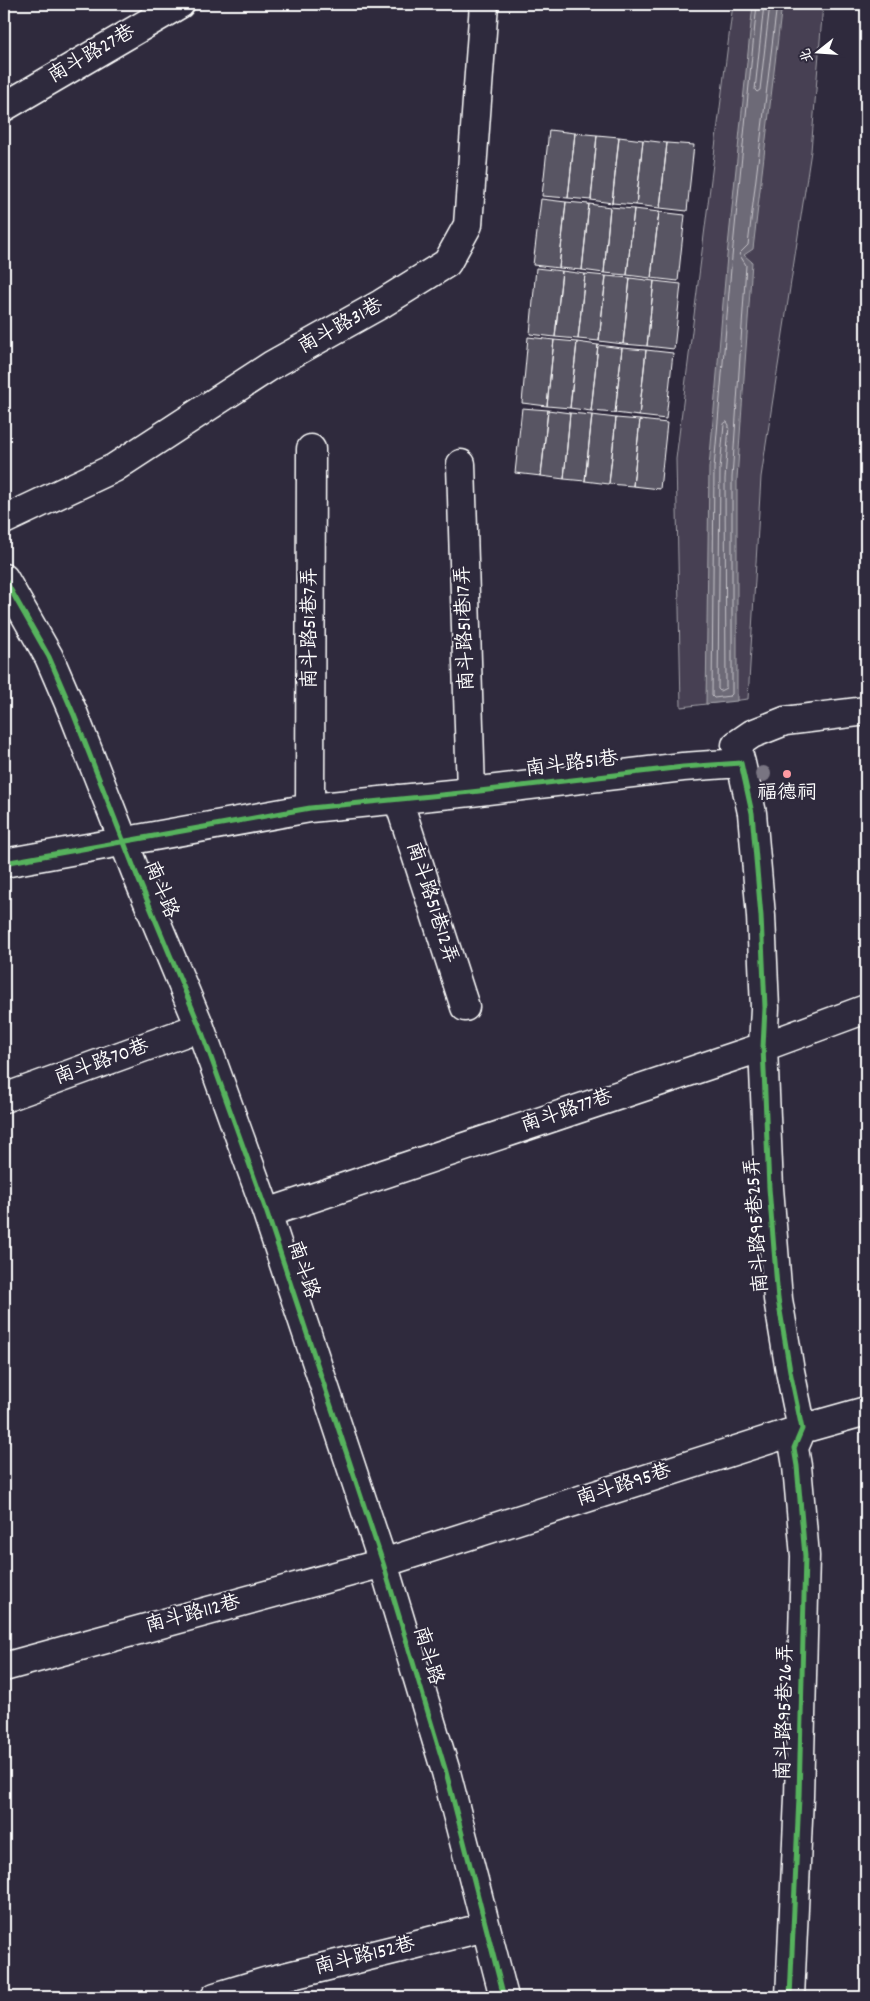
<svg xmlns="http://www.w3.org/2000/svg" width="870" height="2001" font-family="Dekko,'LXGW WenKai TC',sans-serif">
<rect width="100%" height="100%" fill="#2f2a3d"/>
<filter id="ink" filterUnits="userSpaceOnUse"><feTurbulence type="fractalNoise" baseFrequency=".02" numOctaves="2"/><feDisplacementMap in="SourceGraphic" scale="10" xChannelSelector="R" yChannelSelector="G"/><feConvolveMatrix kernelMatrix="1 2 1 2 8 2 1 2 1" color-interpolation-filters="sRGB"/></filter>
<g filter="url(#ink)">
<!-- green -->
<path fill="#464152" stroke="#a2a0a8" d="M733,4H823L811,151L761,477L748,699L681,707L676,459Z"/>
<!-- water -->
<path fill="#6d6a77" stroke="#a7a6ad" d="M753,4H782L753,249L744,255L752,262L737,479V701L706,704L709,468L727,256Z"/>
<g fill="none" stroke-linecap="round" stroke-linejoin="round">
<!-- shore -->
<path stroke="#c5c3c9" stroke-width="1" d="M757,4L732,257L714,468L712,696L714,698L730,696L732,694V478L746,265L739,254L748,245L777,4
M764,4L755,90L757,92L760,90L770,4
M727,422L729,425L725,479L726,688L720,691L718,689L720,469L724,424Z"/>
</g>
<!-- building -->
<path fill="#595564" stroke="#fff" d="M549,130L575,133L568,198L542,196Z
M575,133L597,135L591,200L568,198Z
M597,135L619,137L612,203L591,200Z
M619,137L643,140L636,205L612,203Z
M643,140L667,143L660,208L636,205Z
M667,143L694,145L687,211L660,208Z
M541,199L566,202L559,268L533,265Z
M566,202L589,204L582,270L559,268Z
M589,204L610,207L604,273L582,270Z
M610,207L634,209L627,275L604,273Z
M634,209L659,212L651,278L627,275Z
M659,212L685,215L678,281L651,278Z
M536,268L562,271L555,337L530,334Z
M562,271L585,274L578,339L555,337Z
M585,274L606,276L599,341L578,339Z
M606,276L630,278L623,344L599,341Z
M630,278L654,281L647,346L623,344Z
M654,281L681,284L674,349L647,346Z
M528,337L554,340L547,406L522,403Z
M554,340L577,342L570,408L547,406Z
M577,342L598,345L591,411L570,408Z
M598,345L622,348L615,413L591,411Z
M622,348L646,350L639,416L615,413Z
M646,350L673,353L666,419L639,416Z
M522,408L548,410L541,476L515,473Z
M548,410L570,413L564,479L541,476Z
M570,413L592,415L585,481L564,479Z
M592,415L616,418L609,484L585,481Z
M616,418L640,420L633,486L609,484Z
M640,420L667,423L660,489L633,486Z"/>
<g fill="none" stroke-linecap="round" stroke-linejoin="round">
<defs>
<path id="minor" d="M4,107L180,4
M461,464L471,792
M4,520L114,468L272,365L381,304L447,263L468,225L484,4
M4,578L49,657L74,715L138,878L200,1027L267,1213L383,1563L446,1772L504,1997
M741,763L736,745L752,734L785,721L866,711
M398,799L465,1007
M310,808L311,449
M4,863L310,808L471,792L683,767L741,763L752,813L761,916L765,1008L763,1047L769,1188L778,1299L790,1371L802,1429L794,1448L797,1466L805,1556L799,1797L790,1997
M4,1098L200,1027
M267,1213L763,1047L866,1009
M4,1667L383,1563L802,1429L866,1411
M215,1997L268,1981L486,1927"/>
</defs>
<!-- minor casing -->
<use href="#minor" stroke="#fff" stroke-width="31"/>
<!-- minor -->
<use href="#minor" stroke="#2f2a3d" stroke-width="28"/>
<defs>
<path id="cycleway" d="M4,578L49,657L74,715L138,878L200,1027L267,1213L383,1563L446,1772L504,1997
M4,863L310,808L471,792L683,767L741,763L752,813L761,916L765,1008L763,1047L769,1188L778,1299L790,1371L802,1429L794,1448L797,1466L805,1556L799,1797L790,1997"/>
</defs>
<!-- cycleway casing -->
<use href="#cycleway" stroke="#2f2a3d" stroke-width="8"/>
<!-- cycleway -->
<use href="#cycleway" stroke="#56b35d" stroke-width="5"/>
</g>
<!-- trees -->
<circle fill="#797582" cx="763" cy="774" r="8"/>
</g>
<!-- markers -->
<circle fill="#ff9aa2" stroke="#2f2a3d" stroke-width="2" cx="787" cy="774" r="5"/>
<g text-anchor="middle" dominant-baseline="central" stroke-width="4.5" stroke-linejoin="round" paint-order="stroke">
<!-- street labels -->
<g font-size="20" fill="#fff" stroke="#2f2a3d">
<text transform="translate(92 55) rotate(-30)">南斗路27巷</text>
<text transform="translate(341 327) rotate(-29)">南斗路31巷</text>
<text transform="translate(311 628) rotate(-90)">南斗路51巷7弄</text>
<text transform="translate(466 628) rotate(-92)">南斗路51巷17弄</text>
<text transform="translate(572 765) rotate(-7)">南斗路51巷</text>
<text transform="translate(160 890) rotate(68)">南斗路</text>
<text transform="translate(431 903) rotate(72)">南斗路51巷12弄</text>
<text transform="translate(102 1063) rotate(-20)">南斗路70巷</text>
<text transform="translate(567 1112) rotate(-19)">南斗路77巷</text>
<text transform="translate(758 1225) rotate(-94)">南斗路95巷25弄</text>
<text transform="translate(302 1270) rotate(71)">南斗路</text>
<text transform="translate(624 1486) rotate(-18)">南斗路95巷</text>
<text transform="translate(193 1615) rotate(-15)">南斗路112巷</text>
<text transform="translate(427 1656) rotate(73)">南斗路</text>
<text transform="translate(786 1712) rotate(-89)">南斗路95巷26弄</text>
<text transform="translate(365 1957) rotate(-14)">南斗路152巷</text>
</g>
<!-- poi labels -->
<g font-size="20" fill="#fff" stroke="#2f2a3d">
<text x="787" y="794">福德祠</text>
</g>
</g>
<!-- margin -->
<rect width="870" height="2001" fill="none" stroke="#2f2a3d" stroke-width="20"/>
<rect x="10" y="10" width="850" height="1981" fill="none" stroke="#fff" stroke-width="2" filter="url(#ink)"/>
<!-- north arrow -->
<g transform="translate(818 52) rotate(253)" stroke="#2f2a3d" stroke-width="4" paint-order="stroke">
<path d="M0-4L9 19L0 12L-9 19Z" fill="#ffffff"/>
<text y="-8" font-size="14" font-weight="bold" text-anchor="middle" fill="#ffffff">北</text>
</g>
</svg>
